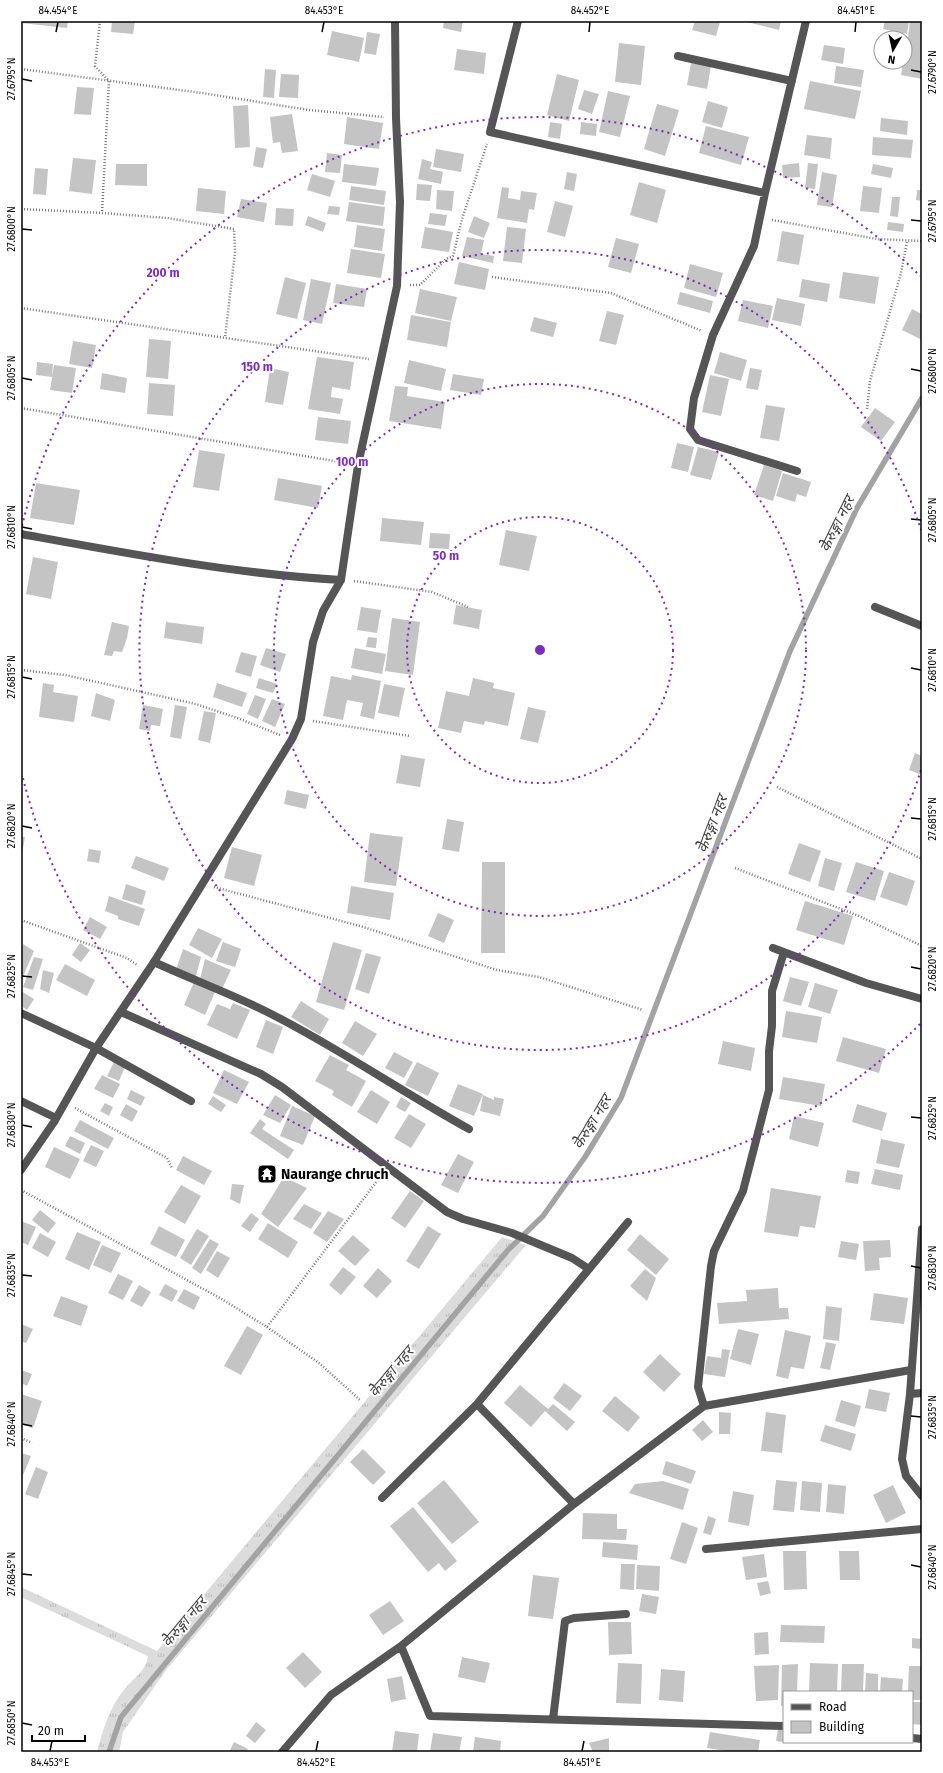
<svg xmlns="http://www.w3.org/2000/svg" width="943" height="1773" font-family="'Fira Sans','Noto Sans Devanagari',sans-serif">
<defs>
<pattern id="grass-tufts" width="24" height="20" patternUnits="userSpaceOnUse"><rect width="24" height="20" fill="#dcdcdc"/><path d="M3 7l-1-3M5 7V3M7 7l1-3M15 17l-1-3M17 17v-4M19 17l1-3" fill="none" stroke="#bbb"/></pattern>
</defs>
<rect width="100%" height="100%" fill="#fff"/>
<!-- grass -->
<path fill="url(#grass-tufts)" d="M502,1237L526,1245L166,1670L123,1732L119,1752H97C102,1732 110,1706 124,1690C133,1678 146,1672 148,1656L21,1597V1587L157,1651Z"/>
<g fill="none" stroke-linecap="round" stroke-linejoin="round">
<!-- stream -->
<path stroke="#a3a3a3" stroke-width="5.5" d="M109,1752L121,1717L508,1250L543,1216L585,1157L621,1098L790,651L857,508L922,398"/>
</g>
<!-- building -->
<path fill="#c4c4c4" d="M21,21H68L67,28L21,23Z
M112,21H135L133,34L111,32Z
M444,21H463L461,32L443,28Z
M695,21L720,22L716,36L692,30Z
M743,21H781L779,30Z
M885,21H909L907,34L883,29Z
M910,21H922V79L901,75L903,62H905Z
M332,31L364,38L359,62L327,55Z
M367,32L380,34L376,55L364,53Z
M619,43L645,46L641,85L615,82Z
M824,45L845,48L843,64L821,60Z
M457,49L486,53L484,74L454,70Z
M691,63L711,66L707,89L687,85Z
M836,66L864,70L861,87L834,83Z
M265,69L276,70L274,98L263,97Z
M281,74L299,75L298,98L279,97Z
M557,74L579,80L569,121L547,115Z
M810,81L861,91L855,119L804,109Z
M77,87L94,88L91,115L74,114Z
M584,90L599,94L592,114L578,109Z
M608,91L630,96L620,137L599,132Z
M708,101L728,107L722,128L702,122Z
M657,104L679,110L665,156L644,149Z
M248,105L250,147L235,148L233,106Z
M292,114L298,151L282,153L280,142L273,143L270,117Z
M347,117L383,123L379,149L344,144Z
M881,118L908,121L907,135L880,131Z
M550,122L562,124L560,139L548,137Z
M581,122L597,124L596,136L580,134Z
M706,126L749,137L741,165L699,153Z
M807,135L832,138L830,159L804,155Z
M873,137L913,140L911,158L872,155Z
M256,147L267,149L263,168L253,166Z
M436,149L464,154L461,172L433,167Z
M327,153L342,155L340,173L325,172Z
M73,158L96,160L92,194L69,191Z
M422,159L432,162L430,169L443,172L441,184L418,179Z
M799,163L800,177L783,178L782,165Z
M808,163L818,164L815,189L805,188Z
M116,164H147V186L115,185Z
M344,164L379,168L376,186L342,182Z
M873,164L893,168L891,178L871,174Z
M35,168L48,169L46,195L33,194Z
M567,172L577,174L574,191L564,189Z
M822,172L837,175L832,207L817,205Z
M312,174L335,181L330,197L307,190Z
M639,182L666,190L657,223L630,215Z
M417,184L432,185L430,201L416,200Z
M351,186L386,191L384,205L349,200Z
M863,186L882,188L879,213L860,211Z
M502,187L509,188L508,198L520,200L521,191L537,193L534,210L529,209L527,223L497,218Z
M198,188L226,191L224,214L196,211Z
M437,190L454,191L452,211L436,209Z
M917,190H922V201L916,200Z
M892,197H900L898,217L890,216Z
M241,199L267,203L264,222L237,217Z
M555,201L573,206L565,237L547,232Z
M349,202L385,207L383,226L346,221Z
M329,206L340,207L339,215L327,214Z
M276,208L294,209L293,226L275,225Z
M430,213L447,215L445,226L428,224Z
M308,216L326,223L323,232L305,225Z
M474,216L490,223L484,238L468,232Z
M888,222L904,224L903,232L887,230Z
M357,225L385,229L382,251L354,247Z
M425,227L453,232L449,252L421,248Z
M507,227L526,229L522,263L503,261Z
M782,231L804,235L799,265L777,261Z
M467,237L484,240L481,254L494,256L493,263L462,256Z
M616,238L639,244L631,273L608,267Z
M351,249L385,254L381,278L347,273Z
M459,262L489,269L485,290L454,284Z
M690,264L723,273L716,297L684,288Z
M843,272L879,277L875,304L839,298Z
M285,277L306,283L297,319L276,314Z
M311,279L331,283L322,324L303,320Z
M802,279L830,284L827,302L799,297Z
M336,284L367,289L364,307L333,303Z
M420,289L457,297L451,321L415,313Z
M680,292L713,301L710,313L677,304Z
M777,298L805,304L801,326L772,320Z
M743,300L773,306L768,328L738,321Z
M912,309L922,314V340L902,330Z
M607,311L624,315L616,345L599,341Z
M411,315L451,322L447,347L407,340Z
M534,317L557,323L553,337L530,331Z
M149,339L171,341L168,379L146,377Z
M73,341L96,345L92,368L69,364Z
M720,352L747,360L741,381L714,373Z
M317,357L354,362L350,390L332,387L331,397L343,399L340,414L308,409Z
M409,360L446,369L441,391L404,383Z
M37,362L53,364L52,377L36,375Z
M54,365L76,368L72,393L50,390Z
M270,368L289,372L283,405L265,402Z
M750,368L762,370L758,390L746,388Z
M102,373L127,378L125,393L100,389Z
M453,374L484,379L481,395L450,390Z
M710,375L729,379L721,416L702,412Z
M149,383L175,385L173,416L147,414Z
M395,386L408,387L407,396L445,402L441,429L389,421Z
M766,405L785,408L779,441L760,438Z
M875,408L895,422L881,441L861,427Z
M318,417L351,421L348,444L315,440Z
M677,443L694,447L688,472L671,468Z
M698,447L719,452L711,480L690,475Z
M199,450L225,454L219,491L193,487Z
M764,465L782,471L773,501L754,495Z
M783,473L811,482L806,497L797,494L795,502L776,496Z
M278,478L322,486L318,508L274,500Z
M36,483L80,490L74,525L30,518Z
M382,518L424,522L421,545L380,541Z
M506,530L537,536L529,571L499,565Z
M430,533L450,534L449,549L429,548Z
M33,557L58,562L51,599L26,594Z
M456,605L482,610L479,629L453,624Z
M361,607L381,610L377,633L357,630Z
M392,618L420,622L413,675L385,671Z
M112,622L129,626L127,638L122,652L114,651L112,656L104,655Z
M166,622L204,627L202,644L164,638Z
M368,637L377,638L376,648L366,647Z
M266,648L286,654L280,672L260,665Z
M355,648L386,654L382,674L351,668Z
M241,652L257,656L251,677L235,672Z
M352,675L381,681L374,719L360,716L363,703L347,700L343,720L323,716L331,676L351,680Z
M259,678L277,684L273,693L256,688Z
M473,678L494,683L493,688L515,693L508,726L485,721L484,725L464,721L461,733L438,728L446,691L469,696Z
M43,683L54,685L53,692L78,696L74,722L39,717Z
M217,683L247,693L242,707L213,697Z
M384,684L405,688L399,717L378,713Z
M96,693L115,700L110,721L91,716Z
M255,695L266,699L258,719L247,714Z
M272,699L285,704L275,727L262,721Z
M143,705L163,709L160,726L151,725L150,731L139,729Z
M175,705L187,707L181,739L170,737Z
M528,707L546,711L538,743L520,739Z
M204,711L216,713L210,743L198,740Z
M915,753L922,756V775L909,770Z
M401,755L425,759L420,787L396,783Z
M287,790L309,795L306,809L284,804Z
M447,819L464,822L459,852L442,849Z
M370,833L403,837L396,886L364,882Z
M21,837H25L22,854H21Z
M799,843L821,851L810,882L788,874Z
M232,847L262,855L254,886L224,878Z
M89,849L101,851L99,863L87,861Z
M136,856L169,868L164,881L131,868Z
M825,858L842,863L834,891L818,886Z
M482,862H505V953H481Z
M856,862L884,871L875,901L846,892Z
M889,872L915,881L907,906L880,897Z
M126,884L146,891L142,905L122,899Z
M351,886L394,893L390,920L347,913Z
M109,896L145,909L139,926L118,919V916L105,911Z
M805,901L853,916L844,945L796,930Z
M438,913L454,920L444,943L428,936Z
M90,917L107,927L100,939L83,930Z
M198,928L222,939L212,958L189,945Z
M223,942L241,949L235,967L216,961Z
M333,942L362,950L344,1010L316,1002Z
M80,943L90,950L81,962L72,955Z
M23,944L34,951L21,981V950Z
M183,949L201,957L196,976L176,970Z
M366,953L381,957L369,994L355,989Z
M34,957L43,959L33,990L23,987Z
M205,959L231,970L222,989L200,979Z
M65,964L95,980L87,996L56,980Z
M43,970L54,973L49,993L40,989Z
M790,977L809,982L801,1006L783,1001Z
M194,982L215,992L205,1015L184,1005Z
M815,983L838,990L830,1014L808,1007Z
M21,991L34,999L27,1010L21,1006Z
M301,1001L329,1019L320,1035L291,1017Z
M233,1003L250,1010L237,1039L207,1025L217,1004L230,1009Z
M786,1011L822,1017L817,1043L782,1037Z
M266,1020L283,1027L273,1054L256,1047Z
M355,1021L377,1034L363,1056L342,1043Z
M843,1037L886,1049L879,1073L836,1061Z
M723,1041L755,1048L751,1071L718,1064Z
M394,1052L413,1062L404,1078L385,1068Z
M330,1055L349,1065L346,1070L366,1081L352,1107L332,1095L334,1091L315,1081Z
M114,1062L125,1067L119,1081L107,1076Z
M417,1062L439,1073L428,1096L405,1085Z
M224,1070L249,1082L237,1104L213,1093Z
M102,1075L120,1084L113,1098L94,1089Z
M783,1077L825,1084L821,1106L779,1099Z
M458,1084L483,1094L474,1116L449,1106Z
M131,1090L145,1097L141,1106L127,1099Z
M371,1090L390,1102L377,1124L357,1112Z
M275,1095L291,1105L280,1123L263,1115Z
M483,1095L494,1100V1097L504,1099L500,1116L480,1111Z
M213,1096L226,1105L221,1112L208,1104Z
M401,1097L411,1103L405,1112L396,1107Z
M105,1103L113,1107L109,1116L100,1111Z
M126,1104L138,1111L132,1122L120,1115Z
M857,1104L887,1113L882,1131L852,1122Z
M292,1106L315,1116L303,1145L280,1136Z
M409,1114L426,1124L411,1148L394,1138Z
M794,1116L824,1123L818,1147L789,1139Z
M260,1119L266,1124L262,1129L294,1150L288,1159L250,1133Z
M80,1120L114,1138L108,1149L74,1131Z
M70,1136L85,1143L80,1154L65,1146Z
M881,1139L905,1144L899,1168L876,1163Z
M91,1145L104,1151L96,1167L83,1161Z
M54,1147L80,1159L70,1179L45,1167Z
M458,1154L474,1162L458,1193L441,1185Z
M183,1156L212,1171L204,1185L176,1170Z
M875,1169L903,1175L900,1190L871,1184Z
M847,1170L860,1172L858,1184L845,1182Z
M284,1177L307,1188L278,1227L261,1214Z
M232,1184L244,1185L240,1204L230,1199Z
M181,1185L201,1196L185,1224L164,1212Z
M771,1188L821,1196L815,1228L800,1226L798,1237L764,1232Z
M410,1191L424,1201L405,1228L391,1218Z
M304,1204L322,1213L311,1229L293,1219Z
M40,1210L56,1223L48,1233L32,1220Z
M328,1211L344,1219L327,1242L313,1233Z
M251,1213L259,1219L250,1232L241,1226Z
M21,1221L36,1227L28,1245L21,1242Z
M268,1223L298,1242L288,1258L258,1239Z
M159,1226L185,1240L176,1257L150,1244Z
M428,1226L441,1234L419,1269L406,1261Z
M197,1229L209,1236L191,1265L180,1258Z
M77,1232L101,1242L89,1270L65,1259Z
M40,1233L56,1242L48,1257L32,1248Z
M640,1234L669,1259L656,1275L627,1250Z
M353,1235L370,1250L355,1266L338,1251Z
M210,1239L219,1244L201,1274L192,1268Z
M890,1240L891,1257L879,1258L880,1270L865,1271L863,1241Z
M841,1241L859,1244L856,1260L838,1257Z
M102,1245L121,1253L111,1273L93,1265Z
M217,1251L230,1258L218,1278L206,1270Z
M343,1267L356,1277L341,1295L329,1285Z
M378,1268L392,1281L377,1298L363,1286Z
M645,1269L656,1278L647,1301L630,1286Z
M118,1274L133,1281L123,1300L108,1293Z
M165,1284L178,1291L172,1302L159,1295Z
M139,1285L151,1292L142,1307L130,1301Z
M778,1288L779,1308H788L789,1319L719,1324L717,1303L747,1301L746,1290Z
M184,1289L200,1297L194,1310L177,1301Z
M874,1293L908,1298L904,1324L870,1320Z
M61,1296L88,1306L81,1326L53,1316Z
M826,1306L842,1308L839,1341L823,1339Z
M21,1324L33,1329L26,1343L21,1341Z
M247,1326L263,1335L241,1375L224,1366Z
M738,1329L759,1334L751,1365L730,1359Z
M785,1330L811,1336L804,1369L791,1367L788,1379L776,1376Z
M826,1342L836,1344L830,1370L820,1368Z
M722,1349L730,1350L725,1377L704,1374L707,1356L721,1358Z
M660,1354L681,1374L664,1392L643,1372Z
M21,1370L32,1374L27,1386L21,1383Z
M564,1383L582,1396L570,1411L553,1398Z
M520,1385L548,1409L553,1404L575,1422L567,1431L545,1411L531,1427L504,1403Z
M869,1389L890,1393L886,1412L865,1408Z
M21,1394L42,1401L33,1428L21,1424Z
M615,1396L640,1417L628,1432L602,1411Z
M841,1400L861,1406L855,1427L835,1421Z
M719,1412L731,1413L730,1434H719Z
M766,1412L786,1415L782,1453L761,1451Z
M703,1420L713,1432L702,1441L692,1430Z
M825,1425L856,1434L851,1451L820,1441Z
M363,1449L386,1472L373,1485L350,1462Z
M21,1453L31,1456L21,1480Z
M666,1461L696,1471L691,1484L662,1474Z
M36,1467L48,1472L38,1499L25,1494Z
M444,1480L479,1522L452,1544L417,1503Z
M776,1480L797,1482L794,1512L773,1510Z
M663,1481L689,1489L683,1510L629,1493L635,1484Z
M802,1481L822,1483L820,1512L800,1510Z
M828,1484L846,1486L844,1514L826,1512Z
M893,1485L906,1513L886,1523L873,1495Z
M733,1491L754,1495L749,1526L728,1522Z
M413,1507L457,1561L445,1571L439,1563L428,1572L390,1526Z
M583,1513L617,1514V1529H627L626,1540L582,1539Z
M708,1516L716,1519L711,1535L703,1533Z
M682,1522L698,1528L686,1564L670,1559Z
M603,1542L638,1545L637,1560L602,1557Z
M783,1551H806L807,1589L784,1590Z
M839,1551H859L860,1580H840Z
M764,1554L767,1577L746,1580L742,1557Z
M621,1564H635L634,1590L620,1589Z
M637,1565L660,1566L659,1591L636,1589Z
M533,1575L559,1578L553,1619L528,1616Z
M768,1581L771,1593L760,1596L757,1583Z
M642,1594L659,1597L656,1614L639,1611Z
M390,1601L404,1621L383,1635L369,1615Z
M608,1622H631L632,1654L609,1655Z
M781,1625L825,1626L824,1643L780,1642Z
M768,1632L769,1654L755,1655L754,1633Z
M912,1638L922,1639V1649L912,1648Z
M303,1652L322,1672L305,1688L286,1668Z
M462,1657L490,1663L485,1683L458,1677Z
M618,1663L642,1664L641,1704L616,1703Z
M810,1663L838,1664L837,1692H809Z
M798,1664L797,1692H784V1706H781L782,1665Z
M842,1664H864L863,1692H841Z
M779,1665L778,1700L756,1701L754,1666Z
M909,1666H922V1700H912V1692H908Z
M661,1669L685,1671L683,1702L659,1700Z
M866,1673L878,1674V1692H865Z
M402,1676L406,1699L391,1702L387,1679Z
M881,1677L903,1679L902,1692H880Z
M912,1702H922V1725L912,1724Z
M256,1722L266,1730L255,1743L246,1736Z
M778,1728L784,1729V1742L776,1741Z
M395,1731L419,1734L417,1752H392Z
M710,1732L760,1740L758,1752H733L707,1748Z
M433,1733L462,1737L459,1752H430Z
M475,1737L501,1741L500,1752H473Z
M609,1738V1752H593L589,1743Z
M234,1742L248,1749L246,1752H229Z
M776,1750H800V1752H777Z"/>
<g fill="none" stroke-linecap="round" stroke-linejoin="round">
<!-- path -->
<path stroke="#777" stroke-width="2.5" stroke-dasharray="1 2" stroke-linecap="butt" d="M100,21L95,66L109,81L102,213
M21,69L202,93L309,110L384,117
M21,209L102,213L167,218L234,229L235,252L225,338
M772,220L877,239L922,241
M492,277L611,293L702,331
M410,285H420L446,259L453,256L462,219L487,144
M21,308L369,359
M21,408L346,463
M867,409L870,381L901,273L907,242
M354,581L432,592L468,607
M21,670L65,675L196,704L240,719L280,735
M313,721L410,736
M777,787L922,859
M735,868L859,916L922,946
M214,887L360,926L497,970L539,977L643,1010
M21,920L127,958L137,965
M75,1108L167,1158L172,1168
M21,1190L220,1298L267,1327L380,1177
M267,1327L319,1363L361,1401
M21,1438L32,1443"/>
<!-- lane -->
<path stroke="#555" stroke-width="8" d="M154,962C195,981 238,996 277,1017C343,1051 404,1093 469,1129
M96,1048L191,1101
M589,1269L628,1222"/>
<!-- street -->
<path stroke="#555" stroke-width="8" d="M518,21L490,132L765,193L806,21
M678,56L792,81
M765,193L754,246L713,335L694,398L690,429L698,440L797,471
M21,534C125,553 235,574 341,580
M875,607L922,626
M773,948L866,983L922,999
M121,1012L261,1074L282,1087L447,1212L463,1219L512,1233L572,1258L589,1269L477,1404L574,1504
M21,1013L96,1048
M21,1101L56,1118
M21,1170L54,1122L96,1048L154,962L292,739L301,719L313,642L323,611L341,580L358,465L397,286L400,202L396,118L395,21
M922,1229L910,1394L902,1459L906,1476L922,1496
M910,1394L922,1393
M704,1406L698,1387L711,1266L714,1251L743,1191L769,1090V1051L772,1026V991L784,952
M382,1498L477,1404
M706,1549L922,1529
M401,1646L430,1716L784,1726
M553,1719L565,1621L574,1618L626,1614
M912,1738L922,1739
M282,1752L331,1695L401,1646L574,1504L704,1406L911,1370"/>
</g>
<!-- ticks -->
<path fill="none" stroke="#000" stroke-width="1.5" d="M56,32L58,22M322,32L324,22M589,32L590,22M855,32L856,22M911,70L921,72M22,79L32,81M911,220L921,221M22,229L32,230M911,369L921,371M22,378L32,380M911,519L921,520M22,527L32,529M911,668L921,670M22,677L32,679M911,818L921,819M22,826L32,828M911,967L921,969M22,976L32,977M911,1117L921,1118M22,1125L32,1127M911,1266L921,1268M22,1275L32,1276M911,1416L921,1417M22,1424L32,1426M911,1565L921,1567M22,1574L32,1575M22,1723L32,1725M50,1751L52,1741M316,1751L318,1741M582,1751L584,1741"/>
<!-- distance rings -->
<g fill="none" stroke="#7b2cbf" stroke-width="2" stroke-dasharray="2 4">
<circle cx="540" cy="650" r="133"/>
<circle cx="540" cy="650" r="266"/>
<path d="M921 770A400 400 0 1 1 921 530"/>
<path d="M920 1024A533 533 0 0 1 22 774M22 526A533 533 0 0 1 920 276"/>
</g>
<!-- icons -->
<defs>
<symbol id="temple-square" viewBox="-11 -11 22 22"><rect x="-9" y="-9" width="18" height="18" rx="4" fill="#000" stroke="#fff"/><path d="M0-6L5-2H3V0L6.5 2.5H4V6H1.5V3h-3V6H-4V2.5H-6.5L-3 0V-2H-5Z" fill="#fff"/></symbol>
</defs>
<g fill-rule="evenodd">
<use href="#temple-square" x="256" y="1163" width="22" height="22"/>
</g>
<g text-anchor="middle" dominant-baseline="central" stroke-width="4" stroke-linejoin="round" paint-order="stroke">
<!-- poi labels -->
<g font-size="14" font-weight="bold" fill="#000" stroke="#fff" text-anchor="start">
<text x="281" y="1174">Naurange chruch</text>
</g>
<!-- water labels -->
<g font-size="15" font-style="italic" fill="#444" stroke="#fff">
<text transform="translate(837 524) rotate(-64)">केेरुङ्गा नहर</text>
<text transform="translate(712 824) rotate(-69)">केेरुङ्गा नहर</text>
<text transform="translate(592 1122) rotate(-59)">केेरुङ्गा नहर</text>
<text transform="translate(391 1372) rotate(-50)">केेरुङ्गा नहर</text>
<text transform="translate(184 1622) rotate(-50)">केेरुङ्गा नहर</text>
</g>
</g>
<circle cx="540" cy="650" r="6" fill="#7b2cbf" stroke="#fff" stroke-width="2"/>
<g font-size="12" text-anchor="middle" font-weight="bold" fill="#7b2cbf" stroke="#fff" stroke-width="4" stroke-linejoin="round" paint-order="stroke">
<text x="163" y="277">200 m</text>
<text x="257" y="371">150 m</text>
<text x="352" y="466">100 m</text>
<text x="446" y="560">50 m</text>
</g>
<!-- border -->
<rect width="943" height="1773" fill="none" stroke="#ffffff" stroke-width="44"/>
<!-- legend -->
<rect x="783" y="1691" width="130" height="52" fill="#ffffff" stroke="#999999"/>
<rect x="791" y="1704" width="20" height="6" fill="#555555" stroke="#999999"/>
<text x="819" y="1711" font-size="12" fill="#000000">Road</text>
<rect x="791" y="1721" width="20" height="12" fill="#c4c4c4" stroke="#999999"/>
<text x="819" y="1731" font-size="12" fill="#000000">Building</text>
<!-- north arrow -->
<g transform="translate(893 50) rotate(189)"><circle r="19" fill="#ffffff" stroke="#999999"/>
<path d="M0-3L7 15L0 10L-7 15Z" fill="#000000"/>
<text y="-6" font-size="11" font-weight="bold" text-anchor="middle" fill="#000000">N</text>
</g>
<!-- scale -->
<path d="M32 1735v6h53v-6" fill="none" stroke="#000000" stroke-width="2"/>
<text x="38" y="1735" font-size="12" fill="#000000" stroke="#ffffff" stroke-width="3" paint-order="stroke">20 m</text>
<rect x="22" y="22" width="899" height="1729" fill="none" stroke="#000" stroke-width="1.5"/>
<g font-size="10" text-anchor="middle" fill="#000">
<text x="58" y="14">84.454°E</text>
<text x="324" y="14">84.453°E</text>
<text x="590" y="14">84.452°E</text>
<text x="856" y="14">84.451°E</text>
<text transform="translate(932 72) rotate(-90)" y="4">27.6790°N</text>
<text transform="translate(11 79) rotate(-90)" y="4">27.6795°N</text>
<text transform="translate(932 221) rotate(-90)" y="4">27.6795°N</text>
<text transform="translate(11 229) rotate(-90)" y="4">27.6800°N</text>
<text transform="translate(932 371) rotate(-90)" y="4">27.6800°N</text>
<text transform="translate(11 378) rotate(-90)" y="4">27.6805°N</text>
<text transform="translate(932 520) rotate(-90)" y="4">27.6805°N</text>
<text transform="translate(11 527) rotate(-90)" y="4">27.6810°N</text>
<text transform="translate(932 670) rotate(-90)" y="4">27.6810°N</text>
<text transform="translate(11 677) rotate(-90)" y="4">27.6815°N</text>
<text transform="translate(932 819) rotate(-90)" y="4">27.6815°N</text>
<text transform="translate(11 826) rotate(-90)" y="4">27.6820°N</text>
<text transform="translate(932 969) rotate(-90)" y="4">27.6820°N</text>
<text transform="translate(11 976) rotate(-90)" y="4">27.6825°N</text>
<text transform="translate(932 1118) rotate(-90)" y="4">27.6825°N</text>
<text transform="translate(11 1125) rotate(-90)" y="4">27.6830°N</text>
<text transform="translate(932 1268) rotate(-90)" y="4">27.6830°N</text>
<text transform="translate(11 1275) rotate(-90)" y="4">27.6835°N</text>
<text transform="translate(932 1417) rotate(-90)" y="4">27.6835°N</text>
<text transform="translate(11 1424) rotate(-90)" y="4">27.6840°N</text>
<text transform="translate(932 1567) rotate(-90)" y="4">27.6840°N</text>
<text transform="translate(11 1574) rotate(-90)" y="4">27.6845°N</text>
<text transform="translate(11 1723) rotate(-90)" y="4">27.6850°N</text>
<text x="50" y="1766">84.453°E</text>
<text x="316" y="1766">84.452°E</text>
<text x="582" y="1766">84.451°E</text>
</g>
</svg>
